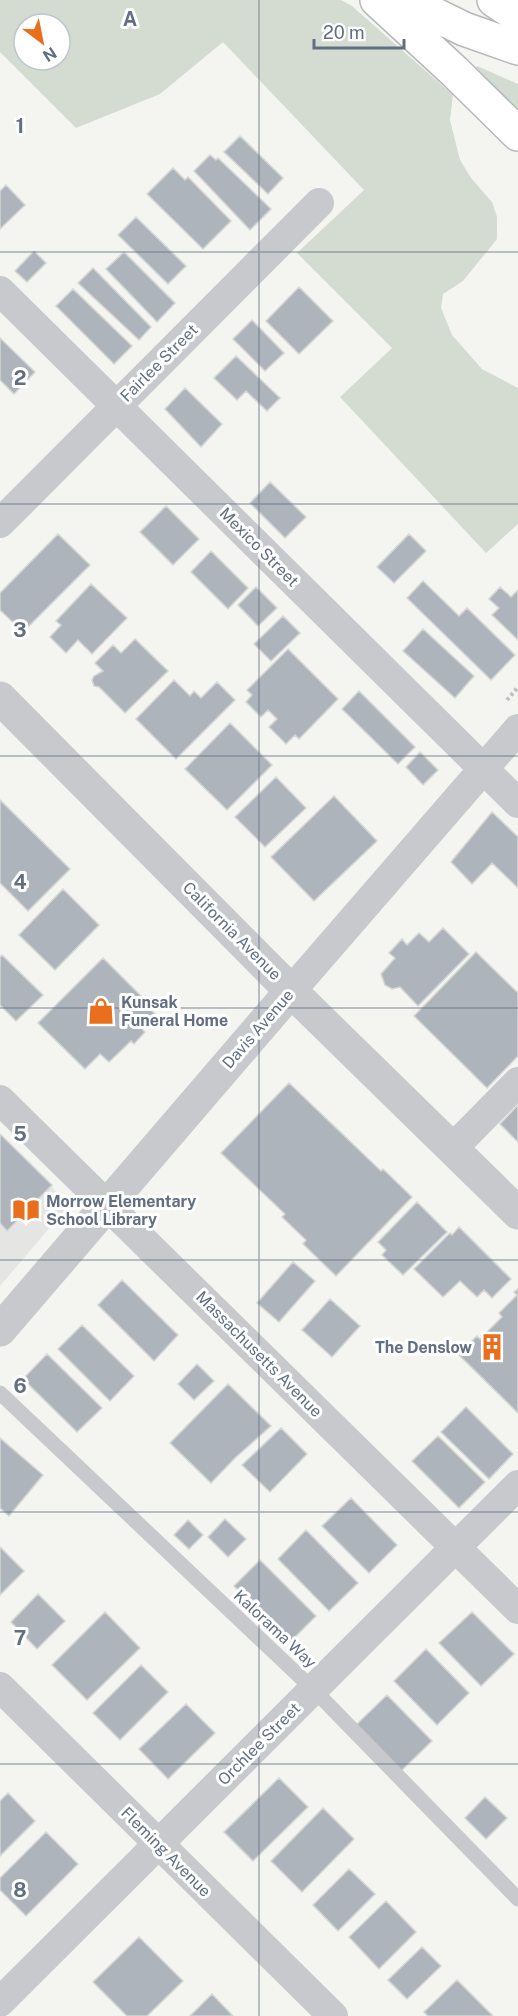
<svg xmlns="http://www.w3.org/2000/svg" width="518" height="2016" font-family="'Public Sans',sans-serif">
<rect width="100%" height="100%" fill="#f4f5f0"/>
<!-- built -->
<path fill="#e5e5e4" d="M0,1134L69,1205L0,1286Z"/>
<!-- green -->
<path fill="#d4dcd1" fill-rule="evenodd" d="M0,0H341L352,6L453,95L450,120L460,160L471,178L492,202L497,217V239L463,281L443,294L441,308L452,335L482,369L518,388V524L486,553L340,397L392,348L297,253L364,190L223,42L160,94L76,128L0,52ZM24,24H60V60H24Z
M477,66L518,84V114L475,70Z"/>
<!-- building -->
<path fill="#aeb4bb" stroke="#d5d6d3" stroke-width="1.5" d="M240,136L283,178L268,194L224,152Z
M210,155L216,160L218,158L271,209L250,230L194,171Z
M173,168L185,180L188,177L231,221L203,249L147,194Z
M6,185L25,205L0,229V191Z
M136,217L186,266L168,284L118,235Z
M34,251L46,263L27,282L15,271Z
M124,252L175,303L157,322L106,269Z
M93,268L151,327L139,340L78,283Z
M299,287L333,321L299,354L266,321Z
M73,289L132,346L114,364L56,306Z
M252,320L284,353L265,371L233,339Z
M0,338L35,372L14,394L0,380Z
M236,356L280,398L267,411L246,391L237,400L214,378Z
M185,388L222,424L201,447L165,409Z
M270,482L306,517L285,538L250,503Z
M166,506L199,539L173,565L140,532Z
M58,534L90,565L23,632L0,610V593Z
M409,534L426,551L394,583L377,567Z
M211,551L248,588L228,609L191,572Z
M423,581L459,616L467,608L515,655L491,680L407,598Z
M91,584L127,618L92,654L78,640L66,653L50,637L61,625L56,621Z
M256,587L277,608L258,626L238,605Z
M500,587L511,597L518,590V640L492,615L499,608L489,599Z
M283,616L300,633L271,661L254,644Z
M423,629L474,676L455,698L403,651Z
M135,639L168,671L125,713L99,687L94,686L92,680L94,676L103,671L95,663L113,645L121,653Z
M288,649L338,699L299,739L295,735L286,744L269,727L277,719L268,710L261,717L246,702L252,695L247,690Z
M174,680L190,696L194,691L201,698L217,682L235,700L176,759L136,719Z
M359,691L415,747L398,764L342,709Z
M230,723L272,765L227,810L185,769Z
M420,752L438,770L423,785L406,767Z
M276,777L306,808L265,847L235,817Z
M334,796L377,841L314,901L271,857Z
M0,800L70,869L28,911L0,883Z
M492,812L518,837V888L492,863L472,884L451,862Z
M63,889L99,925L55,970L19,935Z
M443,928L469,954L418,1006L400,987L392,989L385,985L381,974L395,958L389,953L402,939L407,945L419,933L429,942Z
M476,952L518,993V1056L487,1088L414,1016Z
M2,955L43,995L16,1021L0,1005V957Z
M103,958L150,1005L148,1007L156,1015L142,1029L145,1032L134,1044L131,1041L109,1062L100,1054L85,1069L38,1023Z
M289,1083L381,1171L383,1169L412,1197L336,1276L303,1244L306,1240L282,1217L285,1214L221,1153Z
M518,1105V1142L500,1124Z
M0,1134L52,1185L7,1231L0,1223Z
M417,1202L447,1232L403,1275L382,1255L386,1250L378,1242Z
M459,1227L511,1279L492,1298L484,1290L477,1297L460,1281L443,1297L414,1269L450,1233L452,1235Z
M293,1262L315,1281L279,1322L257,1303Z
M122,1280L178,1335L154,1361L98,1305Z
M518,1289V1413L458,1354L477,1336L480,1339L502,1317L499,1313L517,1295L514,1292Z
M330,1299L360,1326L332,1357L302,1330Z
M82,1325L134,1376L110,1401L58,1349Z
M47,1354L102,1408L77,1432L23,1379Z
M197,1364L214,1381L194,1400L178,1384Z
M228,1384L271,1426L235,1458L211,1483L170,1443Z
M466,1407L513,1454L489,1479L441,1432Z
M281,1428L307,1454L270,1492L242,1465Z
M438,1436L485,1482L459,1508L412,1461Z
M0,1438L43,1475L9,1516L0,1508Z
M351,1498L397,1545L369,1573L322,1526Z
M225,1519L246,1539L228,1557L208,1537Z
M188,1520L203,1535L189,1549L174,1535Z
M306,1530L358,1583L329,1611L278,1559Z
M0,1547L24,1571L0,1595Z
M260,1560L316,1616L290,1642L234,1586Z
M38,1594L65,1621L37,1649L11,1622Z
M105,1612L140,1648L87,1700L52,1665Z
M472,1612L514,1654L481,1686L439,1643Z
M426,1649L469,1693L437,1725L394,1681Z
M141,1665L168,1692L120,1740L93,1713Z
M387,1695L432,1741L401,1771L356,1725Z
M186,1704L215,1733L168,1779L139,1749Z
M279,1778L308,1807L253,1861L224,1832Z
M8,1793L35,1821L0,1856V1801Z
M485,1797L507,1818L486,1839L465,1818Z
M323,1808L354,1839L302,1892L271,1861Z
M46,1832L78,1864L26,1916L0,1890V1878Z
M349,1869L375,1894L338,1931L313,1905Z
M386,1901L416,1932L379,1969L349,1937Z
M139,1937L183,1981L147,2016H127L93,1982Z
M422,1947L441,1966L407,1999L388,1980Z
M457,1980L493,2016H428L424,2012Z
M212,1994L233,2016H190Z"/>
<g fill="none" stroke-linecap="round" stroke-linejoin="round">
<defs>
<path id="motorway" d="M377,0L455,72L518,134
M405,0L464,29L518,48
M494,0L518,16"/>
</defs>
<!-- motorway casing -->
<use href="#motorway" stroke="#b6b9bc" stroke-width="36"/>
<!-- path -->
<path stroke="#bebfc1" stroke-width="4" stroke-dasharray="3 3" stroke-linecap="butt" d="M507,700L518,687"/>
<!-- service -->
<path stroke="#c7c9cd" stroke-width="15" d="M0,1393L314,1690L518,1899"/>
<!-- minor -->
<path stroke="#c7c9cd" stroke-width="30" d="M0,291L518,803
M0,523L319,203
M291,991L518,729
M0,1100L518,1609
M453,1148L518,1082
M0,1687L333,2016
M0,2002L518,1485"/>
<!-- tertiary -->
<path stroke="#c7c9cd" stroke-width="33" d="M0,698L291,991L518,1213
M0,1330L291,991"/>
<!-- motorway -->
<use href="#motorway" stroke="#fff" stroke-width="33"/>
</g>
<!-- grid -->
<path fill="none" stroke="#626f83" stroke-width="1.5" stroke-opacity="0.55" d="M259,0V2016M0,252H518M0,504H518M0,756H518M0,1008H518M0,1260H518M0,1512H518M0,1764H518"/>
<!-- icons -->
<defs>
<symbol id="shop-bare" viewBox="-9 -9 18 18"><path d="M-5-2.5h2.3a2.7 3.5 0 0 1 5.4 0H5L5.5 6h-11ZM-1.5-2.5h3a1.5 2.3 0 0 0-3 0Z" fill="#e96f1c" stroke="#fff" stroke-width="2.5" paint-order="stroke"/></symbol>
<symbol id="library-bare" viewBox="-9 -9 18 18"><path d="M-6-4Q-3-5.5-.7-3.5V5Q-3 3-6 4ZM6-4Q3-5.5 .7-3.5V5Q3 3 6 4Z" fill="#e96f1c" stroke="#fff" stroke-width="2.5" paint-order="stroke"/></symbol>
<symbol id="building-bare" viewBox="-9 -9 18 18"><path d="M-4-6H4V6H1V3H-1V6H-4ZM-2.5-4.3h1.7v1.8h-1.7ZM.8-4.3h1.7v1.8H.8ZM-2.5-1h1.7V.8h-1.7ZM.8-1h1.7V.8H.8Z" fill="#e96f1c" stroke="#fff" stroke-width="2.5" paint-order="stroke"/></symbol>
</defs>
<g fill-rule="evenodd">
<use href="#shop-bare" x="82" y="992" width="38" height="38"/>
<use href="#library-bare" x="7" y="1191" width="38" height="38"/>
<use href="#building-bare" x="473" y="1328" width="38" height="38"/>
</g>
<g text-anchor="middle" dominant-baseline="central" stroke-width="6" stroke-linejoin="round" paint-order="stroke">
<!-- street labels -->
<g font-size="16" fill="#626f83" stroke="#fff">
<text transform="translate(159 363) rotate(-45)">Fairlee Street</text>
<text transform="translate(259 547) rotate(45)">Mexico Street</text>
<text transform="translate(232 931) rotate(45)">California Avenue</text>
<text transform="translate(258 1029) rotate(-49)">Davis Avenue</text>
<text transform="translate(259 1354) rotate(45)">Massachusetts Avenue</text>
<text transform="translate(275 1629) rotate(43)">Kalorama Way</text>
<text transform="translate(259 1744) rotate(-45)">Orchlee Street</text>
<text transform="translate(166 1852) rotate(45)">Fleming Avenue</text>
</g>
<!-- poi labels -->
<g font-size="16" font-weight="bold" fill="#626f83" stroke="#fff" text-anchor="start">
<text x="121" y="1002">Kunsak<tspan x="121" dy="18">Funeral Home</tspan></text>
<text x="46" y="1201">Morrow Elementary<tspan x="46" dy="18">School Library</tspan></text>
<text x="472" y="1347" text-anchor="end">The Denslow</text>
</g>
</g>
<g font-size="20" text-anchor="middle" font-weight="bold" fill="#626f83" stroke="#fff" stroke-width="6" stroke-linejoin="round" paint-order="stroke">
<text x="130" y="26">A</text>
<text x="20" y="133">1</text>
<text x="20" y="385">2</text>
<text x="20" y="637">3</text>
<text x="20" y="889">4</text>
<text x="20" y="1141">5</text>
<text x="20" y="1393">6</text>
<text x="20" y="1645">7</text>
<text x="20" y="1897">8</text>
</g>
<!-- north arrow -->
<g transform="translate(42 42) rotate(148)"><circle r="28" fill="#ffffff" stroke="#c0c5cd" stroke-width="1.5"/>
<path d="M0-4.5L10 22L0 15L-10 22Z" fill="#e96f1c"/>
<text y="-9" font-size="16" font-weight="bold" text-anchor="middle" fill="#626f83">N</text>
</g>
<!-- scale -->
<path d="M314 39v9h90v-9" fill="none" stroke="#626f83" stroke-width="3"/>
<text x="323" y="39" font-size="18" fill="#626f83" stroke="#ffffff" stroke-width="4.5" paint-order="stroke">20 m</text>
</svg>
